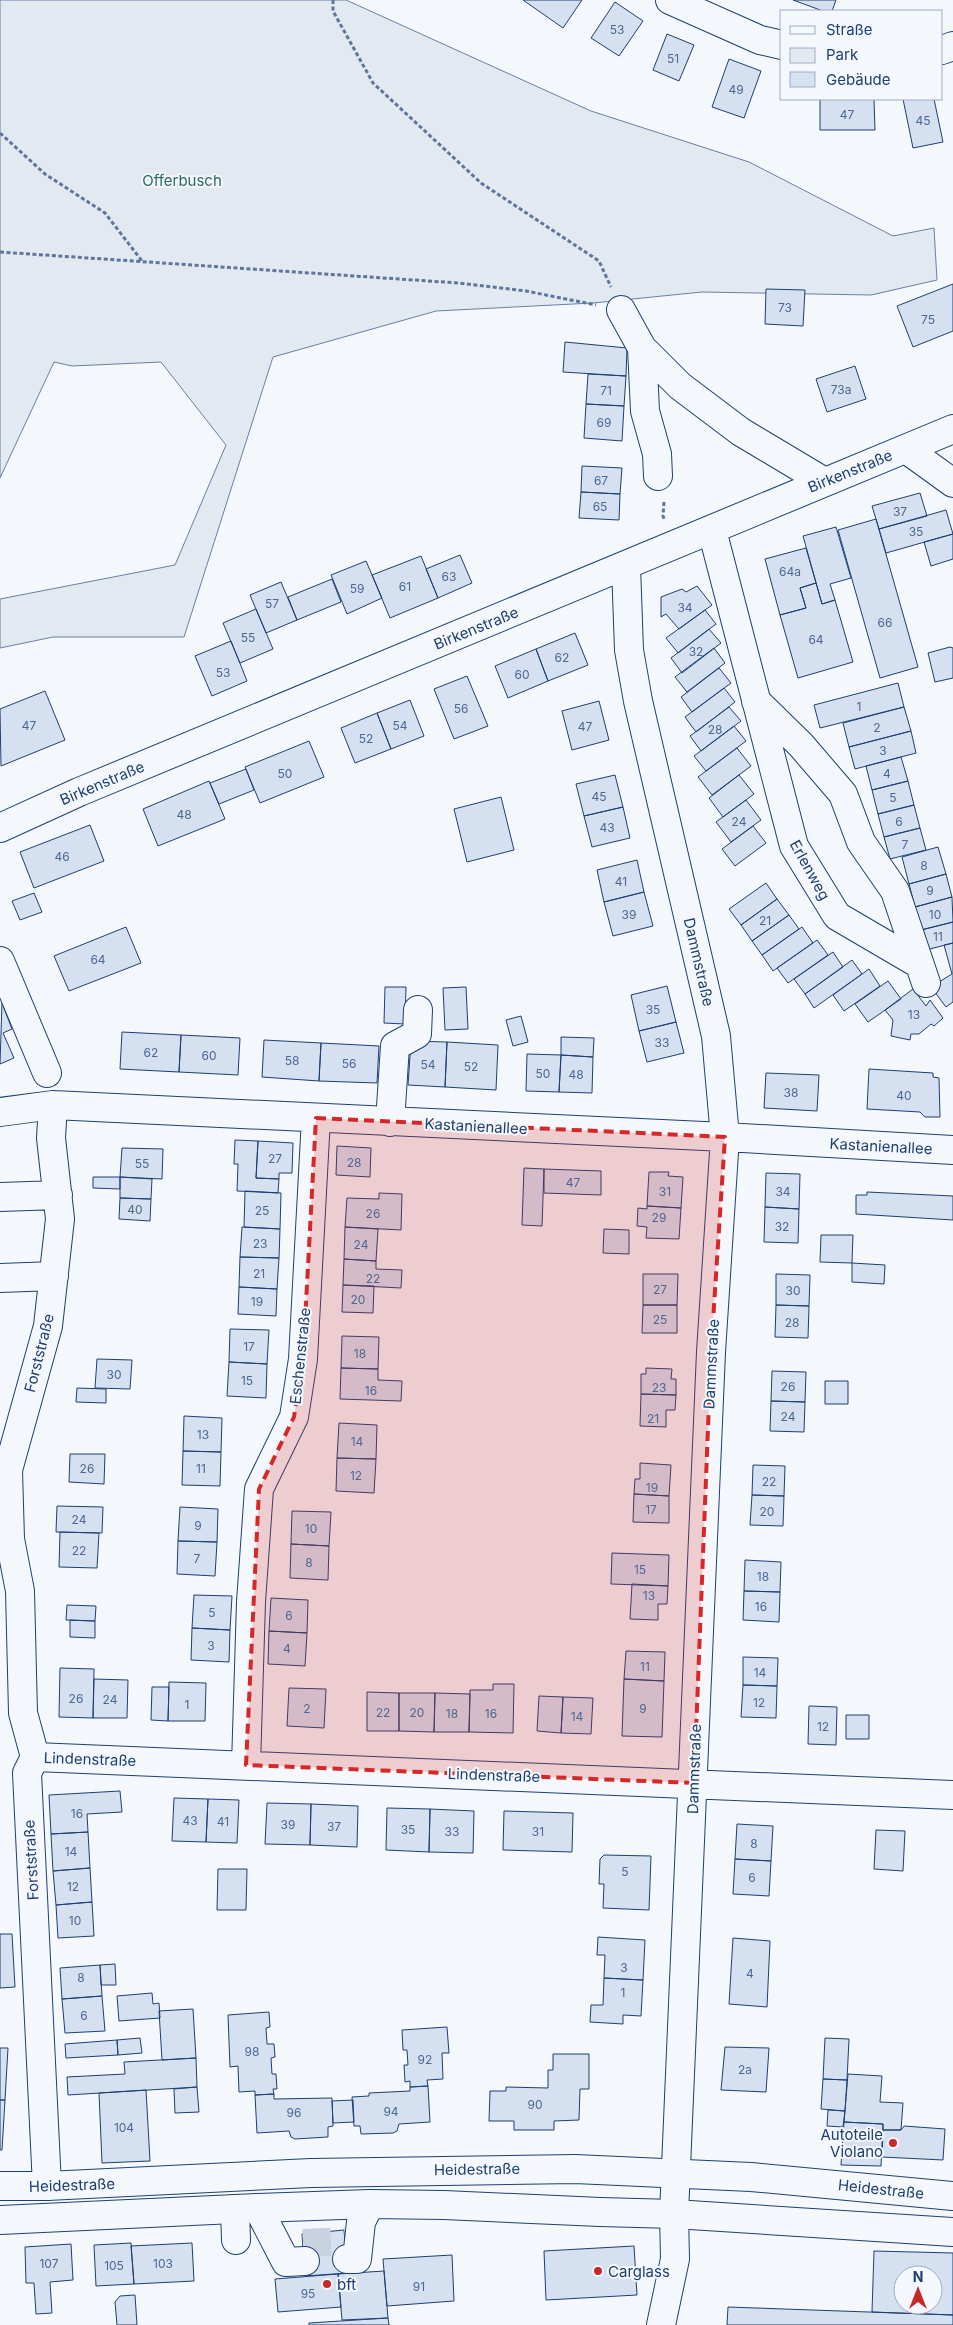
<svg xmlns="http://www.w3.org/2000/svg" width="953" height="2325" font-family="Inter,sans-serif">
<rect width="100%" height="100%" fill="#f4f7fb"/>
<!-- green -->
<path fill="#e3e9f0" stroke="#687fa3" d="M0,0H346L591,111L749,162L893,236L934,228L937,280L871,295L702,292L593,303L436,311L273,357L184,637H53L0,648V599L175,565L226,445L161,362L72,366L54,362L0,478Z"/>
<!-- building -->
<path fill="#d5e0f0" stroke="#1d3f73" fill-rule="evenodd" d="M523,0H582L563,28Z
M793,0H836L832,11H823Z
M615,2L643,21L619,56L591,38Z
M667,34L694,45L679,81L653,70Z
M729,59L761,71L744,118L712,107Z
M820,99H874L875,130H820Z
M903,99H934L943,142L913,148Z
M953,284V331L913,347L897,306Z
M766,289L805,290L803,326L765,324Z
M565,342L627,348L626,376L563,372Z
M855,366L866,399L827,412L816,379Z
M588,374L626,376L624,406L586,404Z
M586,404L624,406L622,441L584,438Z
M582,466L622,468L620,494L581,492Z
M581,492L620,494L619,520L579,518Z
M920,493L927,516L879,529L872,506Z
M946,510L953,534L886,553L879,529Z
M876,519L918,667L880,678L838,530Z
M836,527L851,578L830,584L835,600L822,604L803,536Z
M953,534V559L931,566L924,542Z
M806,548L816,583L800,588L806,608L780,615L765,559Z
M460,555L472,583L438,598L426,569Z
M421,556L438,598L390,618L372,575Z
M366,561L382,598L347,614L331,575Z
M332,579L341,602L297,620L288,597Z
M281,582L297,620L266,633L250,595Z
M816,583L822,604L835,600L853,662L798,678L780,615L806,608L800,588Z
M697,586L712,605L679,629L666,614L661,617V597L682,589L686,592Z
M256,609L273,649L240,663L223,623Z
M705,610L716,624L678,653L666,638Z
M709,629L721,643L682,673L671,658Z
M575,633L588,665L548,681L536,649Z
M231,641L247,681L212,696L195,656Z
M950,647L953,648V678L935,682L928,653Z
M714,648L725,663L687,692L675,677Z
M536,649L548,681L508,698L495,666Z
M719,668L731,683L692,712L681,697Z
M467,676L488,726L454,739L434,689Z
M898,683L904,707L820,728L814,705Z
M724,688L735,702L696,732L685,717Z
M45,691L65,740L1,766L0,709Z
M410,700L424,736L391,749L377,713Z
M599,701L609,740L572,750L562,711Z
M729,707L741,721L701,751L690,736Z
M904,707L911,731L849,747L843,723Z
M377,713L391,749L355,763L341,728Z
M734,726L746,741L706,771L694,756Z
M911,731L916,753L855,769L849,747Z
M309,741L324,777L260,803L245,767Z
M737,748L751,766L712,795L698,777Z
M901,757L908,781L872,790L866,766Z
M246,769L254,790L219,804L210,783Z
M615,775L623,807L584,816L576,784Z
M739,775L754,794L723,817L709,798Z
M209,781L225,819L158,846L143,809Z
M908,781L914,805L878,814L872,790Z
M501,797L514,850L467,862L454,809Z
M746,800L761,820L731,842L716,822Z
M914,805L920,828L884,837L878,814Z
M623,807L630,838L592,847L584,816Z
M90,825L104,861L34,888L20,852Z
M753,826L766,843L735,866L722,849Z
M920,828L926,850L890,859L884,837Z
M938,847L946,874L909,884L902,857Z
M637,860L644,892L604,902L597,870Z
M946,874L952,897L915,907L909,884Z
M766,883L777,899L741,925L729,909Z
M644,892L653,926L613,936L604,902Z
M34,893L42,912L20,920L12,901Z
M952,897L953,922L921,930L915,907Z
M777,899L789,915L752,941L741,925Z
M789,915L799,929L762,955L752,941Z
M953,922V943L926,950L921,930Z
M126,927L141,963L69,991L54,956Z
M802,927L813,943L773,971L762,955Z
M817,940L828,955L788,983L777,968Z
M953,943V1002L946,1007L931,987L952,974L944,945Z
M833,952L843,967L805,994L794,979Z
M852,960L862,974L814,1008L805,994Z
M869,969L880,986L844,1011L833,995Z
M888,981L901,999L868,1022L855,1004Z
M667,986L676,1022L639,1031L631,995Z
M385,987H406L405,1024L384,1023Z
M466,987L468,1029L445,1030L443,988Z
M913,989L926,1006L930,1000L943,1018L934,1026L931,1024L919,1034H911L910,1040L891,1036L893,1020L885,1010Z
M2,1003L12,1029L3,1033L14,1058L0,1064Z
M521,1016L528,1042L513,1046L506,1020Z
M676,1022L684,1053L647,1062L639,1031Z
M122,1032L181,1035L179,1072L120,1069Z
M181,1035L240,1038L238,1075L179,1072Z
M561,1037L594,1038L593,1057L561,1055Z
M264,1040L321,1043L319,1081L262,1077Z
M411,1041L447,1042L445,1087L408,1085Z
M447,1042L498,1045L496,1090L445,1087Z
M321,1043L379,1046L377,1083L319,1081Z
M527,1054L561,1055L559,1092L526,1091Z
M561,1055L593,1057L592,1093L559,1092Z
M869,1069L933,1073V1077L939,1078L940,1117H925L920,1112L867,1109Z
M766,1073L819,1075L817,1111L764,1108Z
M235,1140L258,1141L256,1178L279,1179L278,1193L237,1191L238,1164H234Z
M258,1141L293,1143L292,1173H279V1179L256,1178Z
M337,1146L371,1148L370,1177L336,1175Z
M122,1148L163,1149L162,1179L120,1177Z
M524,1168L544,1169L542,1226L522,1225Z
M544,1169L601,1171V1195L544,1193Z
M649,1172H669L668,1176L683,1177L681,1208L647,1206Z
M766,1173L800,1174L799,1209L765,1207Z
M93,1177H120V1189L93,1188Z
M120,1177L152,1179L151,1199L120,1198Z
M245,1191L281,1193L280,1229L244,1227Z
M867,1192L953,1196V1220L856,1214V1195H867Z
M379,1193L402,1194L401,1230L345,1227L347,1198L379,1199Z
M120,1198L151,1199L150,1221L119,1219Z
M647,1206L681,1208L679,1239L646,1238L647,1227L637,1226L638,1208L647,1209Z
M765,1207L799,1209L798,1243L764,1242Z
M242,1227L280,1229L279,1258L240,1257Z
M345,1227L378,1229L376,1261L344,1259Z
M604,1229L629,1230V1254L603,1253Z
M821,1235H853L852,1263L820,1262Z
M240,1257L279,1258L277,1289L239,1287Z
M344,1259L376,1261V1269L402,1270L401,1288L343,1285Z
M852,1263L885,1265L884,1284L852,1282Z
M643,1274H678L677,1305H643Z
M776,1274L810,1275L809,1306L776,1305Z
M343,1285L374,1286L373,1313L342,1312Z
M239,1287L277,1289L276,1316L238,1314Z
M643,1305H677V1333H642Z
M776,1305L809,1306L808,1338L775,1337Z
M230,1329L269,1330L267,1364L229,1362Z
M342,1336L379,1337L378,1369L341,1368Z
M97,1359L132,1360L130,1389L95,1388Z
M229,1362L267,1364L266,1398L227,1396Z
M341,1368L378,1369V1380L402,1381L401,1401L340,1399Z
M646,1368L672,1369L671,1379H676V1395L641,1394V1374H646Z
M772,1371L806,1372L805,1402L771,1401Z
M825,1381H848V1404H825Z
M77,1388L106,1389V1403L76,1402Z
M641,1394L676,1395L675,1410H666V1427L640,1426Z
M771,1401L805,1402L804,1432L770,1431Z
M184,1416L222,1418L221,1452L183,1451Z
M339,1423L377,1425L376,1459L337,1458Z
M183,1451L221,1452L220,1486L182,1485Z
M70,1454H105L104,1484L69,1482Z
M337,1458L376,1459L374,1493L336,1491Z
M640,1463L671,1465L669,1496L634,1494L635,1479H640Z
M753,1465L785,1466L784,1496L752,1495Z
M634,1494L669,1496V1523L633,1522Z
M752,1495L784,1496L783,1526L750,1525Z
M57,1506L103,1507L102,1533L56,1532Z
M180,1507L218,1509L217,1542L178,1541Z
M292,1511L331,1512L329,1546L291,1544Z
M60,1532L99,1533L97,1568L59,1567Z
M178,1541L217,1542L215,1576L177,1574Z
M291,1544L329,1546L328,1580L290,1578Z
M612,1553L669,1555L668,1586L611,1584Z
M745,1560L781,1562L780,1592L744,1591Z
M632,1584L668,1586L667,1604H658V1620L630,1619Z
M744,1591L780,1592L779,1622L743,1620Z
M194,1595L232,1596L230,1630L192,1628Z
M271,1598L308,1600L307,1633L269,1631Z
M67,1605L96,1606L95,1621L66,1620Z
M70,1620L95,1621V1638L70,1637Z
M192,1628L230,1630L229,1662L191,1660Z
M269,1631L307,1633L305,1666L268,1664Z
M626,1651L665,1652L664,1681L624,1679Z
M743,1657L778,1658L777,1686L743,1685Z
M60,1668L94,1669L93,1718L59,1717Z
M94,1679L128,1680L127,1718H93Z
M624,1679L664,1681L662,1737L622,1736Z
M169,1682L206,1683L205,1721H168Z
M493,1684H514L513,1733L469,1732L470,1690H493Z
M743,1685L777,1686L776,1718L741,1717Z
M152,1687H169L168,1721L151,1720Z
M289,1688L326,1689L324,1728L287,1726Z
M367,1692L399,1693V1731H367Z
M399,1693H435L434,1732L399,1731Z
M435,1693L470,1694L469,1732H434Z
M539,1696L563,1697L561,1733L537,1731Z
M563,1697L593,1698L591,1734L561,1733Z
M809,1706L837,1707L836,1745L808,1744Z
M846,1715H869V1739H846Z
M120,1791L122,1812L87,1814L88,1832L51,1834L49,1795Z
M174,1798L208,1799L206,1842L172,1841Z
M208,1799L239,1800L237,1843L206,1842Z
M267,1803L311,1804L310,1845L265,1844Z
M311,1804L358,1806L357,1847L310,1845Z
M387,1808L430,1809L429,1852L386,1850Z
M430,1809L474,1811L473,1853L429,1852Z
M504,1811L573,1813L572,1852L503,1850Z
M737,1824L773,1826L771,1861L735,1859Z
M876,1830L905,1831L903,1871L874,1869Z
M88,1832L90,1868L53,1871L51,1834Z
M604,1855L651,1856L649,1910L603,1908L604,1884H599L600,1859Z
M735,1859L771,1861L769,1896L733,1894Z
M90,1868L92,1902L56,1905L53,1871Z
M218,1869H247L246,1910H217Z
M92,1902L94,1936L58,1938L56,1905Z
M0,1934H12L15,1987L0,1988Z
M598,1937L645,1940L643,1980L604,1978L605,1955H597Z
M733,1938L770,1941L767,2007L729,2004Z
M115,1964L116,1985H101L100,1965Z
M100,1965L102,1996L62,1999L60,1968Z
M604,1978L643,1980L641,2016L623,2015V2024L590,2022L591,2005H603Z
M152,1993L153,2004L159,2003L160,2018L119,2021L117,1996Z
M102,1996L105,2031L65,2033L62,1999Z
M193,2009L196,2058L162,2060L159,2011Z
M269,2012L270,2027L266,2028L267,2044H274L275,2057L271,2058L272,2074H276L277,2089H273L274,2094L255,2095V2091L239,2092L238,2066L230,2067L228,2015Z
M447,2027L449,2053H442L443,2079L427,2080L428,2086L410,2087V2081L405,2082L404,2065H408L407,2050H403L402,2030Z
M140,2038L142,2053L118,2055L117,2040Z
M825,2038L849,2039L847,2080L823,2079Z
M117,2040L118,2055L66,2058L65,2044Z
M725,2047L769,2048L766,2092L721,2090Z
M0,2048H8L5,2100H0Z
M553,2054H589V2089H580L579,2120L554,2121V2130H514V2121H489L490,2091H506V2087L548,2088V2070H553Z
M196,2058L197,2087L68,2095L67,2077L125,2074L124,2062Z
M848,2074L882,2076L880,2102L903,2103L901,2130H883V2124L844,2122Z
M823,2079L847,2080L845,2111L821,2109Z
M428,2086L430,2122L399,2124L397,2131L393,2133L361,2134L360,2126H354L352,2097L369,2096V2093L410,2091V2087Z
M197,2087L199,2112L175,2113L174,2089Z
M146,2090L150,2161L102,2163L99,2093Z
M274,2094V2099L332,2098L333,2126L328,2127V2137L295,2139L291,2137L289,2131L257,2133L255,2095Z
M0,2100H5L2,2150H0Z
M353,2100L354,2122L333,2123L332,2101Z
M828,2110L845,2111L843,2127L827,2126Z
M844,2122L883,2124L881,2166L841,2165Z
M904,2126L945,2129L943,2160L882,2157L883,2130H901Z
M344,2230L348,2273L305,2276L302,2234Z
M131,2243L134,2284L96,2286L94,2245Z
M192,2243L194,2281L134,2284L131,2246Z
M71,2244L73,2280L50,2282L52,2313L36,2314L34,2283H26L25,2247Z
M634,2246L637,2295L546,2300L544,2251Z
M874,2251L953,2253V2315L872,2312ZM903,2275H933V2305H903Z
M452,2255L454,2301L387,2306L383,2259Z
M384,2271L388,2318L342,2320L338,2274Z
M338,2274L341,2307L278,2312L275,2279Z
M135,2295L137,2325H117L115,2302L120,2296Z
M728,2307L953,2315V2325H727Z
M388,2318L389,2325H309V2323Z"/>
<g fill="none" stroke-linecap="round" stroke-linejoin="round">
<!-- minor-tunnel -->
<path stroke="#c9d2e0" stroke-width="28" stroke-dasharray="28 14" stroke-linecap="butt" d="M303,2243L346,2241"/>
<defs>
<path id="minor" d="M670,0L760,40L782,45
M942,50L953,46
M621,310L642,348L680,386L741,432L823,481
M642,348L645,411L657,454L658,476
M906,449L953,483
M712,530L794,846L837,916L919,964
M626,566L629,650L638,701L716,1036L725,1137L711,1352L674,2214L675,2259L661,2325
M756,701L801,745L843,794L861,842L895,891L926,983
M0,828L79,792L953,429
M0,961L47,1073
M0,1112L53,1105L725,1137L953,1150
M390,1122L395,1046L417,1034L418,1010
M0,1197L58,1195
M0,1278L54,1276
M35,1757L953,1795
M246,1765L251,1602L259,1489L294,1417L303,1359L316,1118
M47,2186L27,1773L35,1757L23,1713L20,1591L10,1539L8,1470L48,1326L60,1219L51,1138L53,1105
M258,2208L286,2262L305,2261
M235,2209L236,2240
M347,2259H357L361,2222L370,2204"/>
<path id="major" d="M0,2186H47L311,2173L575,2169L751,2177L953,2196
M0,2220L258,2208L370,2204L444,2205L600,2212L674,2214L953,2232"/>
</defs>
<!-- minor casing -->
<use href="#minor" stroke="#1d3f73" stroke-width="30"/>
<!-- major casing -->
<use href="#major" stroke="#1d3f73" stroke-width="30"/>
<!-- path -->
<path stroke="#5e769c" stroke-width="3" stroke-dasharray="4 2.5" stroke-linecap="butt" d="M333,0V11L373,83L481,183L599,261L611,287
M0,133L45,174L105,213L142,261
M0,252L458,283L526,291L596,305
M664,502L663,516L665,521"/>
<!-- minor -->
<use href="#minor" stroke="#f4f7fb" stroke-width="28"/>
<!-- major -->
<use href="#major" stroke="#f4f7fb" stroke-width="28"/>
</g>
<!-- marked area -->
<path fill="#d62828" fill-opacity="0.2" stroke="#d62828" stroke-width="4" stroke-dasharray="10 6" stroke-linejoin="round" d="M316,1118L725,1137L711,1352L694,1783L246,1765L259,1489L294,1417L303,1359Z"/>
<!-- markers -->
<g fill="#c62828" stroke="#f4f7fb" stroke-width="2">
<circle cx="893" cy="2143" r="5"/>
<circle cx="598" cy="2271" r="5"/>
<circle cx="327" cy="2284" r="5"/>
</g>
<g text-anchor="middle" dominant-baseline="central" stroke-width="4" stroke-linejoin="round" paint-order="stroke">
<!-- number labels -->
<g font-size="12" fill="#4b6792">
<text x="617" y="29">53</text>
<text x="673" y="58">51</text>
<text x="736" y="89">49</text>
<text x="847" y="114">47</text>
<text x="923" y="120">45</text>
<text x="785" y="307">73</text>
<text x="928" y="319">75</text>
<text x="841" y="389">73a</text>
<text x="606" y="390">71</text>
<text x="604" y="422">69</text>
<text x="601" y="480">67</text>
<text x="600" y="506">65</text>
<text x="900" y="511">37</text>
<text x="916" y="531">35</text>
<text x="790" y="571">64a</text>
<text x="449" y="576">63</text>
<text x="405" y="586">61</text>
<text x="357" y="588">59</text>
<text x="272" y="603">57</text>
<text x="685" y="607">34</text>
<text x="885" y="622">66</text>
<text x="248" y="637">55</text>
<text x="816" y="639">64</text>
<text x="696" y="651">32</text>
<text x="562" y="657">62</text>
<text x="223" y="672">53</text>
<text x="522" y="674">60</text>
<text x="859" y="706">1</text>
<text x="461" y="708">56</text>
<text x="29" y="725">47</text>
<text x="400" y="725">54</text>
<text x="585" y="726">47</text>
<text x="877" y="727">2</text>
<text x="715" y="729">28</text>
<text x="366" y="738">52</text>
<text x="883" y="750">3</text>
<text x="285" y="773">50</text>
<text x="887" y="773">4</text>
<text x="599" y="796">45</text>
<text x="893" y="797">5</text>
<text x="184" y="814">48</text>
<text x="739" y="821">24</text>
<text x="899" y="821">6</text>
<text x="607" y="827">43</text>
<text x="905" y="844">7</text>
<text x="62" y="856">46</text>
<text x="924" y="865">8</text>
<text x="621" y="881">41</text>
<text x="930" y="890">9</text>
<text x="629" y="914">39</text>
<text x="935" y="914">10</text>
<text x="765" y="920">21</text>
<text x="938" y="936">11</text>
<text x="98" y="959">64</text>
<text x="653" y="1009">35</text>
<text x="914" y="1014">13</text>
<text x="662" y="1042">33</text>
<text x="151" y="1052">62</text>
<text x="209" y="1055">60</text>
<text x="292" y="1060">58</text>
<text x="349" y="1063">56</text>
<text x="428" y="1064">54</text>
<text x="471" y="1066">52</text>
<text x="543" y="1073">50</text>
<text x="576" y="1074">48</text>
<text x="791" y="1092">38</text>
<text x="904" y="1095">40</text>
<text x="275" y="1158">27</text>
<text x="354" y="1162">28</text>
<text x="142" y="1163">55</text>
<text x="573" y="1182">47</text>
<text x="665" y="1191">31</text>
<text x="783" y="1191">34</text>
<text x="135" y="1209">40</text>
<text x="262" y="1210">25</text>
<text x="373" y="1213">26</text>
<text x="659" y="1217">29</text>
<text x="782" y="1226">32</text>
<text x="260" y="1243">23</text>
<text x="361" y="1244">24</text>
<text x="259" y="1273">21</text>
<text x="373" y="1278">22</text>
<text x="660" y="1289">27</text>
<text x="793" y="1290">30</text>
<text x="358" y="1299">20</text>
<text x="257" y="1301">19</text>
<text x="660" y="1319">25</text>
<text x="792" y="1322">28</text>
<text x="249" y="1346">17</text>
<text x="360" y="1353">18</text>
<text x="114" y="1374">30</text>
<text x="247" y="1380">15</text>
<text x="788" y="1386">26</text>
<text x="659" y="1387">23</text>
<text x="371" y="1390">16</text>
<text x="788" y="1416">24</text>
<text x="653" y="1418">21</text>
<text x="203" y="1434">13</text>
<text x="357" y="1441">14</text>
<text x="87" y="1468">26</text>
<text x="201" y="1468">11</text>
<text x="356" y="1475">12</text>
<text x="769" y="1481">22</text>
<text x="652" y="1487">19</text>
<text x="651" y="1509">17</text>
<text x="767" y="1511">20</text>
<text x="79" y="1519">24</text>
<text x="198" y="1525">9</text>
<text x="311" y="1528">10</text>
<text x="79" y="1550">22</text>
<text x="197" y="1558">7</text>
<text x="309" y="1562">8</text>
<text x="640" y="1569">15</text>
<text x="763" y="1576">18</text>
<text x="649" y="1595">13</text>
<text x="761" y="1606">16</text>
<text x="212" y="1612">5</text>
<text x="289" y="1615">6</text>
<text x="211" y="1645">3</text>
<text x="287" y="1648">4</text>
<text x="645" y="1666">11</text>
<text x="760" y="1672">14</text>
<text x="76" y="1698">26</text>
<text x="110" y="1699">24</text>
<text x="759" y="1702">12</text>
<text x="187" y="1704">1</text>
<text x="307" y="1708">2</text>
<text x="643" y="1708">9</text>
<text x="383" y="1712">22</text>
<text x="417" y="1712">20</text>
<text x="452" y="1713">18</text>
<text x="491" y="1713">16</text>
<text x="577" y="1716">14</text>
<text x="823" y="1726">12</text>
<text x="77" y="1813">16</text>
<text x="190" y="1820">43</text>
<text x="223" y="1821">41</text>
<text x="288" y="1824">39</text>
<text x="334" y="1826">37</text>
<text x="408" y="1829">35</text>
<text x="452" y="1831">33</text>
<text x="538" y="1831">31</text>
<text x="754" y="1843">8</text>
<text x="71" y="1851">14</text>
<text x="625" y="1871">5</text>
<text x="752" y="1877">6</text>
<text x="73" y="1886">12</text>
<text x="75" y="1920">10</text>
<text x="624" y="1967">3</text>
<text x="750" y="1973">4</text>
<text x="81" y="1977">8</text>
<text x="623" y="1992">1</text>
<text x="84" y="2015">6</text>
<text x="252" y="2051">98</text>
<text x="425" y="2059">92</text>
<text x="745" y="2069">2a</text>
<text x="535" y="2104">90</text>
<text x="391" y="2111">94</text>
<text x="294" y="2112">96</text>
<text x="124" y="2127">104</text>
<text x="49" y="2263">107</text>
<text x="163" y="2263">103</text>
<text x="114" y="2265">105</text>
<text x="419" y="2286">91</text>
<text x="308" y="2293">95</text>
</g>
<!-- park labels -->
<g font-size="15" fill="#2c6c60" stroke="#f4f7fb">
<text x="182" y="180">Offerbusch</text>
</g>
<!-- street labels -->
<g font-size="15" fill="#1d3f73" stroke="#f4f7fb">
<text transform="translate(850 471) rotate(-22)">Birkenstraße</text>
<text transform="translate(476 628) rotate(-22)">Birkenstraße</text>
<text transform="translate(102 783) rotate(-23)">Birkenstraße</text>
<text transform="translate(810 870) rotate(61)">Erlenweg</text>
<text transform="translate(699 962) rotate(77)">Dammstraße</text>
<text transform="translate(476 1126) rotate(3)">Kastanienallee</text>
<text transform="translate(881 1146) rotate(3)">Kastanienallee</text>
<text transform="translate(39 1353) rotate(-76)">Forststraße</text>
<text transform="translate(300 1356) rotate(-84)">Eschenstraße</text>
<text transform="translate(711 1364) rotate(-87)">Dammstraße</text>
<text transform="translate(90 1759) rotate(2)">Lindenstraße</text>
<text transform="translate(694 1769) rotate(-88)">Dammstraße</text>
<text transform="translate(494 1775) rotate(2)">Lindenstraße</text>
<text transform="translate(31 1860) rotate(-93)">Forststraße</text>
<text transform="translate(477 2169) rotate(-1)">Heidestraße</text>
<text transform="translate(72 2185) rotate(-2)">Heidestraße</text>
<text transform="translate(881 2189) rotate(6)">Heidestraße</text>
</g>
<!-- poi labels -->
<g font-size="15" fill="#1d3f73" stroke="#f4f7fb" text-anchor="start">
<text x="883" y="2134" text-anchor="end">Autoteile<tspan x="883" dy="17">Violano</tspan></text>
<text x="608" y="2271">Carglass</text>
<text x="337" y="2284">bft</text>
</g>
</g>
<!-- legend -->
<rect x="780" y="10" width="162" height="90" fill="#f4f7fb" stroke="#9eadc5"/>
<rect x="790" y="26" width="25" height="8" fill="#f4f7fb" stroke="#9eadc5"/>
<text x="826" y="35" font-size="15" fill="#1d3f73">Straße</text>
<rect x="790" y="48" width="25" height="15" fill="#e3e9f0" stroke="#9eadc5"/>
<text x="826" y="60" font-size="15" fill="#1d3f73">Park</text>
<rect x="790" y="72" width="25" height="15" fill="#d5e0f0" stroke="#9eadc5"/>
<text x="826" y="85" font-size="15" fill="#1d3f73">Gebäude</text>
<!-- north arrow -->
<g transform="translate(918 2290)"><circle r="24" fill="#f4f7fb" stroke="#9eadc5"/>
<path d="M0-4L9 19L0 12L-9 19Z" fill="#c62828"/>
<text y="-8" font-size="14" font-weight="bold" text-anchor="middle" fill="#1d3f73">N</text>
</g>
</svg>
